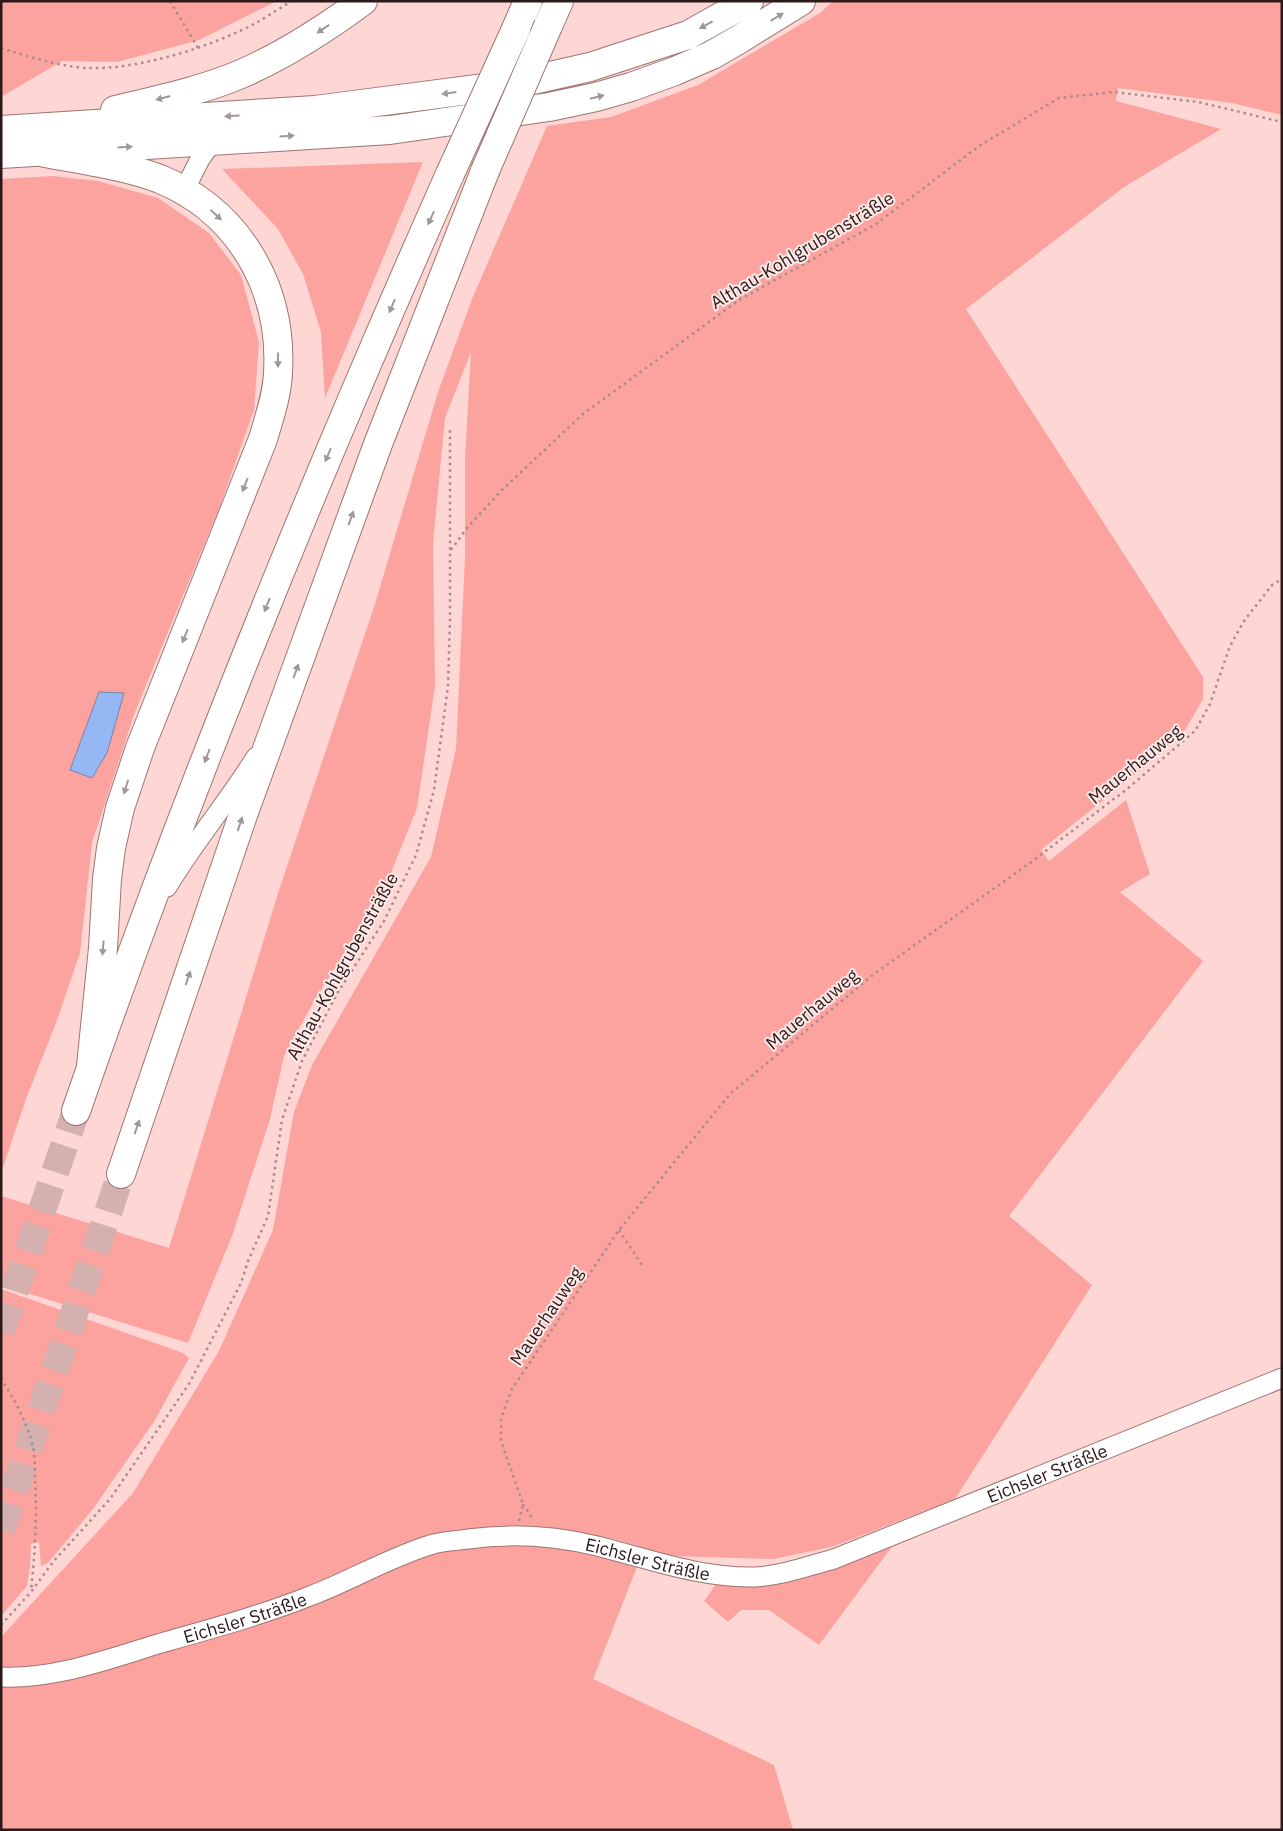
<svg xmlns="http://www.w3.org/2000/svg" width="1283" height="1831" font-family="'IBM Plex Sans',sans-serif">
<rect width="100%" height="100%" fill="#fed6d4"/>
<!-- green -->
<path fill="#fca29f" d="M1,1H277L199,40L117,62L62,61L1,97Z
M833,1H1282V115L1232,103L1118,88L1116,101L1221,129L1124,187L966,309L1203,677V699L1185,730L1151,762L1041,850L1049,861L1126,800L1150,874L1120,892L1203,961L1009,1216L1092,1285L955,1499L832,1547L773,1559L672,1556L614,1539L548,1530L470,1535L307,1591L51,1668L1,1671V1637L133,1493L219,1351L273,1230L294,1112L312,1065L431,857L456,749L465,557V457L471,352L445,418L433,543L435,686L417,808L384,890L314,1001L284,1056L270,1119L232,1236L188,1343L1,1285V1196L169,1248L280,887L375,604L438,392L472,299L547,126L611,117L698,85L820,13Z
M423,162L325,398L321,332L303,274L278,229L222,169Z
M52,176L98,181L158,198L209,233L241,275L259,342L254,410L220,506L135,712L92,843L80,953L56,1023L27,1096L1,1173V179Z
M1,1289L183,1353L189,1358L155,1420L93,1509L48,1563L41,1566L39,1542L31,1544L30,1566L27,1586L1,1616Z
M545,1542L637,1567L593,1679L774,1765L793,1830H1V1683L34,1681L433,1548Z
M893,1545L819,1645L769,1610H741L728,1622L704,1601L717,1583H759L806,1578Z"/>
<!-- building -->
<path fill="#95b7f4" stroke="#7285a6" d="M99,692L124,693L107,753L92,778L70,770Z"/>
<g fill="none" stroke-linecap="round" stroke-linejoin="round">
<!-- highway-tunnel -->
<path stroke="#d4b0af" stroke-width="28" stroke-dasharray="28 14" stroke-linecap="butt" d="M1,1331L76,1111
M1,1530L121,1174"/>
<defs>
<g id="minor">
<path d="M184,191L200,159L213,141"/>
<path d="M167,887C194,842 228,802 256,757"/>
<path id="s1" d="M1,1677C56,1679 109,1659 161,1643C211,1629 262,1615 310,1596C350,1581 388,1558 430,1545C441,1541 456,1541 468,1539C511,1533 555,1536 597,1546C649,1559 700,1578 754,1577C781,1576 808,1566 834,1559L1282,1378"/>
</g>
<path id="highway" d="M548,26L559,1
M516,29L528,1
M115,110C157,100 201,91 241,74C285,55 325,29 363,1
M1,130L315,110L515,84L590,67L688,35L749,1
M41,152C80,160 123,165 160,179C240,212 283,289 278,373C277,396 269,418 263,439L140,748L120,808L111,848L107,879L103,948L91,1066
M1,154L390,130L549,107L596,97L631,87L675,71L712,55L738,40L801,1
M76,1111C186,793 313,482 450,174
M121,1174L243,815L378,444L485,171"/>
</defs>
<!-- minor casing -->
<use href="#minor" stroke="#9f7471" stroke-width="21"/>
<!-- highway casing -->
<use href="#highway" stroke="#9f7471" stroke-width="30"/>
<!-- path -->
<path stroke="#aa8b8a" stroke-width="2.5" stroke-dasharray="2.5 4" stroke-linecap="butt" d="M170,1L198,48
M1,48C30,57 57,66 87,68C138,70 211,47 256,23C268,16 280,8 292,1
M451,550L467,528L502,490L583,414L739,300L876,224L979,146L1059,98L1114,92L1198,102L1282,122
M619,1230L642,1265
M1,1378C15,1401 29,1425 34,1452C35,1461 35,1470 35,1479C37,1517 35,1554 31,1591
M523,1504L533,1519
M519,1521L523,1504L501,1441V1418L512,1389L619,1230L730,1094L874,974L1030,863L1127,789L1195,731L1210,704L1230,646L1244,621L1272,585L1282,579
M1,1625L31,1592L53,1562L110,1499L189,1384L241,1283L248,1261L268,1216L282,1120L302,1061L338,992L384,921L416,855L434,790L448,686L450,619V429"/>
<!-- minor -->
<use href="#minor" stroke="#fff" stroke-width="19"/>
<!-- highway -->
<use href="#highway" stroke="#fff" stroke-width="28"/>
<defs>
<path id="highway-bridge" d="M485,171L548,26
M450,174L516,29"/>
</defs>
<!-- highway-bridge casing -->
<use href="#highway-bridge" stroke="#9f7471" stroke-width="30" stroke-linecap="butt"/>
<!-- highway-bridge -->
<use href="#highway-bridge" stroke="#fff" stroke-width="28"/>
</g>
<!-- one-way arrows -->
<defs><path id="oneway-solid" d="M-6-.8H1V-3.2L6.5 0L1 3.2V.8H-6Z" transform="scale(1.25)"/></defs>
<g fill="#a09898">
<use href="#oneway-solid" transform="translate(777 17) rotate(-31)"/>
<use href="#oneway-solid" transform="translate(706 25) rotate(151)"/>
<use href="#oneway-solid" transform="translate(323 29) rotate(146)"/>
<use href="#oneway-solid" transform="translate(449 93) rotate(172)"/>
<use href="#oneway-solid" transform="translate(597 97) rotate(-14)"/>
<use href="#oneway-solid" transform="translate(163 98) rotate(165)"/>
<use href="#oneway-solid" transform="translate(232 116) rotate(176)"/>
<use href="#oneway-solid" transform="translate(287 136) rotate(-4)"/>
<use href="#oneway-solid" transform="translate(125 147) rotate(-4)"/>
<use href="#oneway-solid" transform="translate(216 215) rotate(43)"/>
<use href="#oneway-solid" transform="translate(431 218) rotate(114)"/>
<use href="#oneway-solid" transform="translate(392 306) rotate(113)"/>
<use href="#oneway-solid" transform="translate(278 360) rotate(90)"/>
<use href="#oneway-solid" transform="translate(328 455) rotate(113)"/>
<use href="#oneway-solid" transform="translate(245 485) rotate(111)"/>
<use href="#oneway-solid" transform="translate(351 518) rotate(-70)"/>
<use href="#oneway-solid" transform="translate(267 605) rotate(112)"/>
<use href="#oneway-solid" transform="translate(185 636) rotate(112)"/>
<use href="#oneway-solid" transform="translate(296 671) rotate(-70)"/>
<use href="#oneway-solid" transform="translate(207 756) rotate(111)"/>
<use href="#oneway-solid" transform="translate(126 787) rotate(107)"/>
<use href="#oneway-solid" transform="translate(240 824) rotate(-71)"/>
<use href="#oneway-solid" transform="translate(103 948) rotate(95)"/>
<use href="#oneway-solid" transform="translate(188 978) rotate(-71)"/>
<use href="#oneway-solid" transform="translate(137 1127) rotate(-71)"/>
</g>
<g text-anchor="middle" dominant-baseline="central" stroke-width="4" stroke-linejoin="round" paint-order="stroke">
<!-- street labels -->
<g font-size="18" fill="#2b1a19" stroke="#fde9e8">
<text transform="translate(802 250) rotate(-31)">Althau-Kohlgrubensträßle</text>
<text transform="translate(1135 764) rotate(-39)">Mauerhauweg</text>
<text transform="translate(342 966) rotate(-61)">Althau-Kohlgrubensträßle</text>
<text transform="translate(812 1009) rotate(-40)">Mauerhauweg</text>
<text transform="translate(546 1316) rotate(-56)">Mauerhauweg</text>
<text stroke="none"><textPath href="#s1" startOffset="1092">Eichsler Sträßle</textPath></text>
<text stroke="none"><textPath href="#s1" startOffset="672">Eichsler Sträßle</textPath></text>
<text stroke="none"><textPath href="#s1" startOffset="252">Eichsler Sträßle</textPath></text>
</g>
</g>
<!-- border -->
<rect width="1283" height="1831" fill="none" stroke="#2b1a19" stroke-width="5"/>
</svg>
